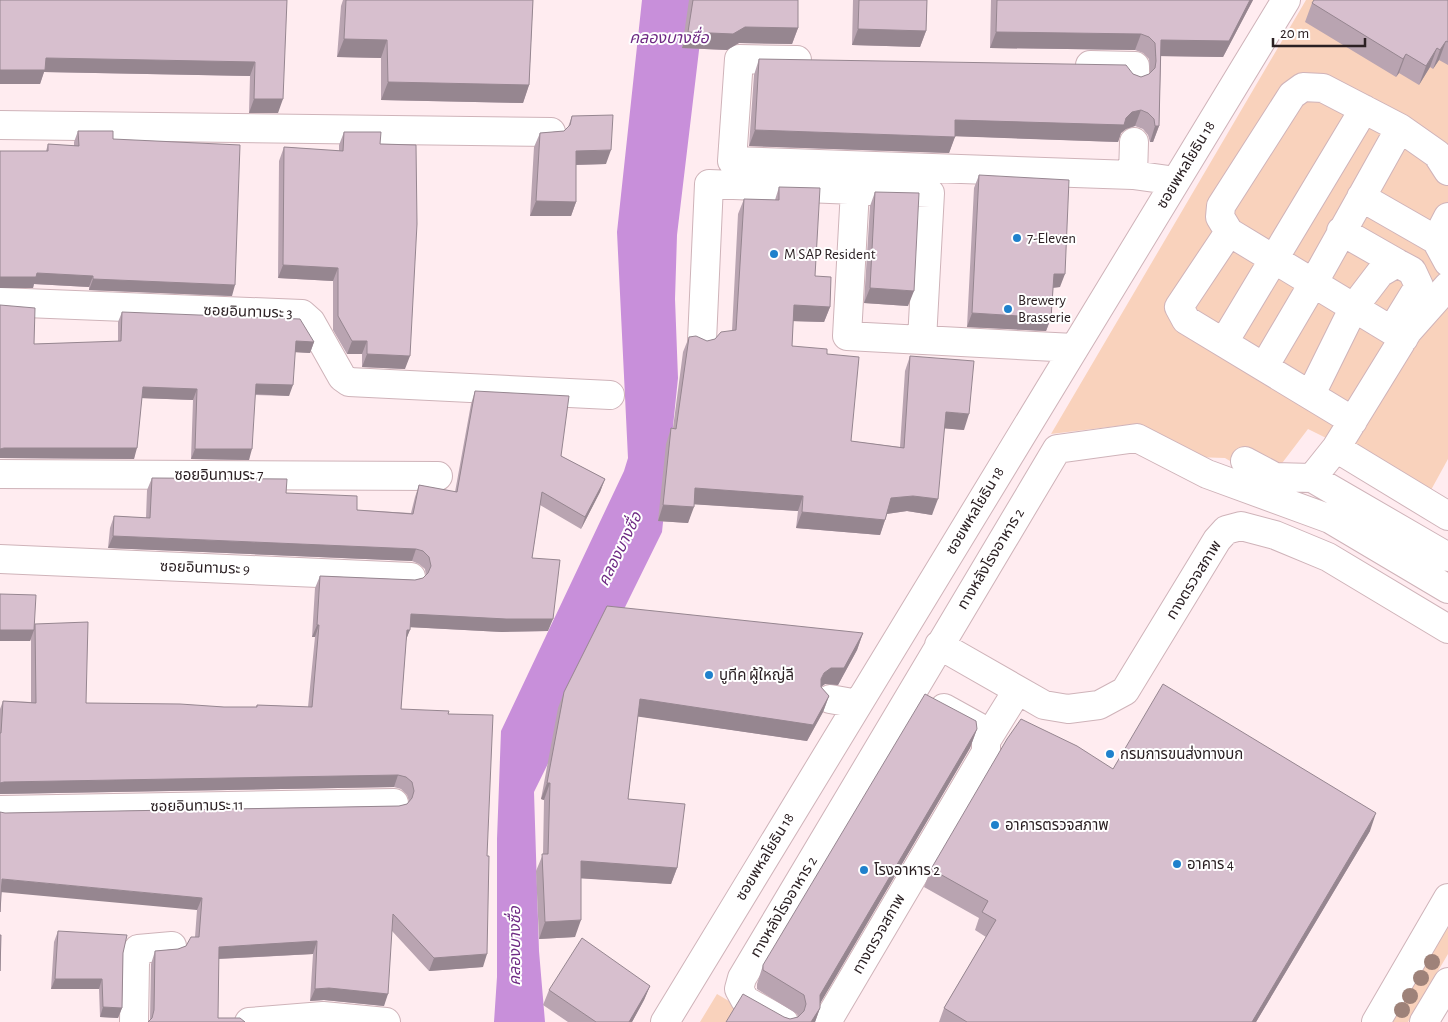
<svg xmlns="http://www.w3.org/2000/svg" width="1448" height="1022" font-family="'Alegreya Sans','Noto Sans Thai',sans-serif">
<rect width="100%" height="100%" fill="#ffecf0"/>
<!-- green -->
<path fill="#f9d2bc" d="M1306,0H1344L1448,57V459L1431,490L1308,429L1267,483L1225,458L1194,457L1134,424L1051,434Z
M1448,921V954L1408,1022H1388Z
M717,994L739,1007L731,1022H700Z"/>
<!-- water -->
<path fill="#c88fda" d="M642,0H705L677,235L675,299L678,378L662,532L534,792L539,951L545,1022H494L497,977V839L501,731L624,471L628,458L617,232Z"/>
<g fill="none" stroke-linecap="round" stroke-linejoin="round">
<defs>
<path id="minor" d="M797,60L739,59L732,161L1133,175L1176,181
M1090,65L1135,66V77
M0,125L551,132
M1133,175L1134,142
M1361,197L1436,240L1448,262
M1341,231L1397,263
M1229,232L1179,307L1186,320L1353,421
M1436,240L1448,217
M0,302L302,314L311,322L342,377L349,382L610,395
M1404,338L1229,232L1220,217L1221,206L1292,95L1303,87L1323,88L1400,128L1437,154L1448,171
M922,340L930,193L855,190L847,336L1074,348
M702,341L709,184L855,190
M1224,342L1364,109
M1264,367L1314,282L1400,128
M1311,394L1354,307L1380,273L1397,263L1412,271L1419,286L1392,330
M1336,448L1448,516
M1245,461L1275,477L1312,478L1336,448L1408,331L1448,286
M0,474L438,476
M1312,478L1448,557
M0,559L411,577
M939,645L1044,705L1068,709L1099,705L1125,691L1217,540L1226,530L1241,526L1275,535L1328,557L1448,629
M830,699L858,704
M986,741L1017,691
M0,810L394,803
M134,1022L135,963L138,949L172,946
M249,1022L323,1016L386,1022
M665,1022L1286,0
M784,1022L745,1000L739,989L742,978L1057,449L1137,438L1207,474L1330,519L1448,589
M827,1022L986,752V741L982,729L944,708
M1376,1022L1448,898
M1424,1022L1448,982"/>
</defs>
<!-- minor casing -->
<use href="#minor" stroke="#cfb3b9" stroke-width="30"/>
<!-- minor -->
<use href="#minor" stroke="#fff" stroke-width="28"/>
</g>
<!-- trees -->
<g fill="#9e8279">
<circle cx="1432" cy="962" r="8"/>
<circle cx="1421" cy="978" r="8"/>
<circle cx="1410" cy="996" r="8"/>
<circle cx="1402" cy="1010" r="8"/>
</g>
<!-- wall -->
<path fill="#b9a4b1" d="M0,0H287L278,113H249L250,76L44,72L40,84H0Z
M343,0H533L529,85L523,103L381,100V58L337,57L341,6Z
M689,0H798V28L792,44L739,43L727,50L682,48Z
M853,0H927L926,31L920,47L852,45Z
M991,0H1253L1223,57L1161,56L1159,126L1153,142H1150L1148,135L1143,129L1135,126L1126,129L1121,133L1118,142L955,136L949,153L749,146L754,75L759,59L1133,74L1141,77L1149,74L1150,73L1149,59L1143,53L1135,50L990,48Z
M1448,0V65L1439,60L1433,69L1430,67L1419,85L1399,73L1396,77L1305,22L1312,3Z
M572,116L606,164L576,165V202L571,216H530L534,147L540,133L564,131L568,127Z
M78,131L113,139L232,296L89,290V287L34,284L33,288L46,151L48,144L74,146V142Z
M344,132L380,144L405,369L362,367V354H347L333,330V281L278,278L279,161L284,147L339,151V145Z
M979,175L1060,287L1053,288L1051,318L1046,331L967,327L974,188Z
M779,187L815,276L830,307L824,322L793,321L792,346L827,354L851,441L900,447L905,371L910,356L964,430L944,428L932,515L907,511L887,514L880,535L796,528L798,511L694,504L688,523L658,521L666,444L671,428H673L683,352L689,337L707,341L715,339L732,331L738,214L744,199L775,200Z
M875,192L908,306L864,303L870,206Z
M122,312L314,342L310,353L295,352L289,396L255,395L249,460L191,459L193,400L142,398L134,459L0,458L34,344L118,342V322Z
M475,391L561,456L605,479L600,492L581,529L540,505L532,558L548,631L502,632L410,627L406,641L401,709L448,714L487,856L483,967L429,971L392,931L384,1006L324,1000L310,1001L313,954L219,959L150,1020L151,964L155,951L178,949L186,946L195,937L197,910L5,813L399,806L407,804L409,801L407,795L401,789L394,787L0,794V709L3,701L31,702V639L30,641H0V594L34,626L35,624L86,703L224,707H256L257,705L308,707L315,637H312L315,588L320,576L415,580L423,578L426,576L425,569L419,564L412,561L108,548L110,528L114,516L146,518L147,490L152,478L286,493L357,510L411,513L415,497L419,485L455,492L471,404Z
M863,633L857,650L838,685L825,684L821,687L829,696L823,712L807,741L638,716L628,799L677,868L671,884L581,878L575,937L539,939L536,871L543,854L544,800L541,799L558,708L564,692Z
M977,729L970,748L820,1003V1008L815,1022H726L784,1017L790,1019L798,1017L797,1014L757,989V984L763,965Z
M1113,769L1370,831L1256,1022H939L944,1008L986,937L975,930L979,918L924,887L931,869Z
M58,931L123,953L122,1008L118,1018L100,1017L99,989H51L54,942Z
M650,986L644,1000L632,1022H568L543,1005L549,990Z"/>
<!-- shaded-wall -->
<path fill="#968690" d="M1250,0H1253L1223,57L1155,56L1161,40Z
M745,27L798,28L792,44L739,43L727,50L682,48L688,32Z
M858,29L926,31L920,47L852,45Z
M996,32L1141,34L1135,50L990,48Z
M344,39L387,40L381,58L337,57Z
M1446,41L1439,60L1433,69L1440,50Z
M1437,48L1430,67L1419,85L1426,66Z
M1406,54L1399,73L1396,77L1403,59Z
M46,58L255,62L250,76L44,72L40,84H0V70Z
M388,82L529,85L523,103L381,100Z
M254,99H283L278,113H249Z
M1141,110L1135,126L1126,129L1121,133L1118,142L949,136L955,120L1126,118L1132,112Z
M1155,126H1159L1153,142H1150Z
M755,130L955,137L949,153L749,146Z
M611,150L606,164L571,165L576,151Z
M536,201L576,202L571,216H530Z
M283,265L338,268L333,281L278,278Z
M37,273L93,276L89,287L34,284L33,288H0V277Z
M1054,274H1065L1060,287L1049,288Z
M93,279L235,285L232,296L89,290Z
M870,288L914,291L908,306L864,303Z
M794,305L830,307L824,322L789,321Z
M972,313L1051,318L1046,331L967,327Z
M296,341L314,342L310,353L292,352Z
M352,341H367L362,354H347Z
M367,354L410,356L405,369L362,367Z
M256,384L293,385L289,396L252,394Z
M143,387L197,389L193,400L139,398Z
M946,412L969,414L964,430L940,428Z
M4,448H137L134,459L0,458V449Z
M195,449H252L249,460L191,459Z
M605,479L600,492L581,529L585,517Z
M695,488L803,496L798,511L689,504Z
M913,496L938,499L932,515L907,511L886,514L891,498Z
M663,505L694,507L688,523L658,521Z
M802,512L885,520L880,535L796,528Z
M113,536L416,549L412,561L108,548Z
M411,614L553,619L548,631L502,632L407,627Z
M317,625H319L315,637H312Z
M0,630H34L30,641H0Z
M407,630H410L405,642Z
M863,633L857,650L838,685L825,684L818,689L821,679L824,673Z
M829,696L823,712L807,741L634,716L640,699Z
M977,729L970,748L814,1014L820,995Z
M398,775L394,787L0,794V783L4,782Z
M547,783H550L544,800L541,799Z
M1376,813L1370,831L1256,1022H1252Z
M581,861L677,868L671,884L575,878Z
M2,879L202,898L197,910L0,892Z
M581,920L575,937L539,939L545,922Z
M317,941L313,954L214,959L219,947Z
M487,954L483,967L429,971L434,958Z
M55,979H102L99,989H51Z
M650,986L644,1000L632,1022H629Z
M329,988L388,994L384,1006L324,1000L310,1001L315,989Z
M103,1007L122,1008L118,1018L100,1017Z
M820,1008L815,1022H811Z"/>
<!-- building -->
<path fill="#d7bfce" stroke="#968690" d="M0,0H287L283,99H254L255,62L46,58L45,70H0Z
M346,0H533L529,85L388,82L387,40L344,39Z
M693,0H798V28L745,27L733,34L688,32Z
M859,0H927L926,31L858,29Z
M997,0H1250L1229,41L1161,40L1159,126H1155L1154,119L1148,113L1141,110L1132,112L1126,118L1124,125L955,120V137L755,130L759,59L1126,65L1133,74L1141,77L1149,74L1155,68L1156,61L1155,43L1149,37L1141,34L996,32Z
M1314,0H1448V42L1446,41L1440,50L1437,48L1426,66L1406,54L1403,59L1312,3Z
M613,115L611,150L576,151V202L536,201L540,133L564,131L570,125L572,116Z
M78,131H113V139L240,145L235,285L93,279V276L37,273L36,277H0V151H48V144L79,146Z
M344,132H381L380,144L416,145L417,224L410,356L367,354V341H352L338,316V268L283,265L284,147L343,151Z
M979,175L1069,180L1065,274H1054L1051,318L972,313Z
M779,187L820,188L815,276L831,277L830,307L794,305L792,346L827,349V354L859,357L851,441L904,448L910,356L974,361L969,414L946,412L938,499L913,496L891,498L885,520L802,512L803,496L695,488L694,507L663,505L671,428L676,429L689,337L696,336L707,341L715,339L721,332L736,330L744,199L779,200Z
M875,192L919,193L914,291L870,288Z
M0,305L35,308L34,344L121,341L122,312L300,319L314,342L296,341L293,385L256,384L252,449H195L197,389L143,387L137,448H4L0,449Z
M475,391L569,396L561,456L605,479L585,517L542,492L532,558L560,560L553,619H506L411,614L410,630H407L401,709L449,711L448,714L493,715L487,856H489L487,954L434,958L393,914L388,994L329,988L315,989L317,941L219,947L218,1018H240L245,1022H148L152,1018L154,1010L155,951L178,949L186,946L191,937H199L202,898L2,879L0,912V812L5,813L399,806L407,804L412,798L414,791L412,782L406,777L398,775L4,782L0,783V733H1L3,701L36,703L35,624L88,622L86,703L180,704L224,707H257V705L312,707L319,625H317L320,576L415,580L423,578L428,573L431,566L429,557L423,551L416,549L113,536L114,516L150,518L152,478L287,479L286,493L357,496V510L413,514L419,485L457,492Z
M0,594L36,595L34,630H0Z
M607,606L863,633L844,668H831L824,673L821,679V687L829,696L813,725L640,699L628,799L685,804L677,868L581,861V920L545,922L542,854H548L550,783H547L564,692Z
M1163,684L1376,813L1252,1022H967L944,1008L996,920L982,912L988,901L931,869L1007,739L1021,719L1077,746L1113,769Z
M925,694L976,721L977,729L820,995V1008L811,1022H726L743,994L784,1017L790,1019L798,1017L804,1011L806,1004L804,995L763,970V965Z
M58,931L127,935L123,953L122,1008L103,1007L102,979H55Z
M0,935H1L0,971Z
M582,938L650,986L629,1022H596L549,990Z"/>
<!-- markers -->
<g fill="#1f81cc" stroke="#fff" stroke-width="2">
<circle cx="1017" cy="238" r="5"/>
<circle cx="774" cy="254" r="5"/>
<circle cx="1008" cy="309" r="5"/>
<circle cx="709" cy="675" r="5"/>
<circle cx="1110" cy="754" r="5"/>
<circle cx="995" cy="825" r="5"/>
<circle cx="1177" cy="864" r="5"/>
<circle cx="864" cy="870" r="5"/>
</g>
<g text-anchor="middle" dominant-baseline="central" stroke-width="4" stroke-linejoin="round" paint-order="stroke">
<!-- street labels -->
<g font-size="15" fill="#2b2023" stroke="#fff">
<text transform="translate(1186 165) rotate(-59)">ซอยพหลโยธิน 18</text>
<text transform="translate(248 312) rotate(2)">ซอยอินทามระ 3</text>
<text x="219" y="475">ซอยอินทามระ 7</text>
<text transform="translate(975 511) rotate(-59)">ซอยพหลโยธิน 18</text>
<text transform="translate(991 559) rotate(-59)">ทางหลังโรงอาหาร 2</text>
<text transform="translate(205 568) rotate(2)">ซอยอินทามระ 9</text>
<text transform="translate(1194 580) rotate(-58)">ทางตรวจสภาพ</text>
<text transform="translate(197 806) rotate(-1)">ซอยอินทามระ 11</text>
<text transform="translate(765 857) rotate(-59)">ซอยพหลโยธิน 18</text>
<text transform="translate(784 907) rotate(-59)">ทางหลังโรงอาหาร 2</text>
<text transform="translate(879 934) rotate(-60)">ทางตรวจสภาพ</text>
</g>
<!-- poi labels -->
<g font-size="15" fill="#2b2023" stroke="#fff" text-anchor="start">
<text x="1027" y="238">7-Eleven</text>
<text x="784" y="254">M SAP Resident</text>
<text x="1018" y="300">Brewery<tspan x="1018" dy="17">Brasserie</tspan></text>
<text x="719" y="675">บูทีค ผู้ใหญ่ลี</text>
<text x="1120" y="754">กรมการขนส่งทางบก</text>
<text x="1005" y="825">อาคารตรวจสภาพ</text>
<text x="1187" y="864">อาคาร 4</text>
<text x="874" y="870">โรงอาหาร 2</text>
</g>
<!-- water labels -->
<g font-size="16" font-style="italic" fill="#6f2b84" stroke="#fff">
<text x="669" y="38">คลองบางซื่อ</text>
<text transform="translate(620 549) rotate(-64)">คลองบางซื่อ</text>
<text transform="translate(515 946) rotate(-90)">คลองบางซื่อ</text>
</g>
</g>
<!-- scale -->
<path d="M1273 38v8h92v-8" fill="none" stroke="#2b2023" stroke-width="2.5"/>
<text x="1280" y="38" font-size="15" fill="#2b2023" stroke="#ffffff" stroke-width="4" paint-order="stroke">20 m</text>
</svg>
